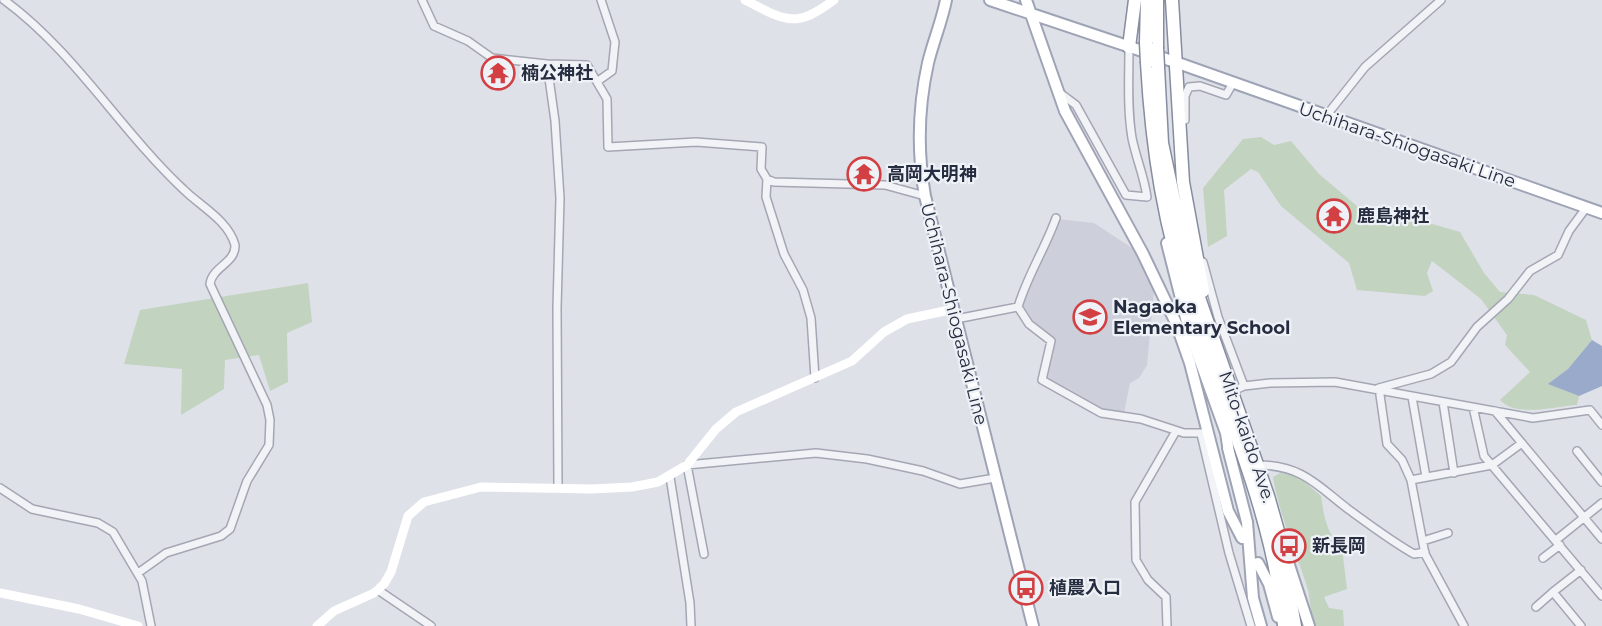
<svg xmlns="http://www.w3.org/2000/svg" width="1602" height="626" font-family="Montserrat,'Noto Sans JP',sans-serif">
<rect width="100%" height="100%" fill="#dfe1e9"/>
<!-- built -->
<path fill="#cdd0db" d="M1058,219L1094,223L1132,248L1154,291L1147,365L1139,378L1130,383L1124,413L1100,410L1047,379L1055,339L1033,323L1024,311L1022,301Z"/>
<!-- green -->
<path fill="#c2d3c0" d="M1261,137L1274,145L1291,141L1319,174L1377,223L1422,221L1460,232L1484,273L1500,292L1534,295L1586,320L1592,340L1568,369L1549,384L1579,396L1577,405C1556,406 1516,418 1500,400L1530,372L1505,345L1507,335L1481,299L1432,261L1427,273L1433,291L1425,296L1357,290L1349,263L1281,206L1258,172L1251,169L1224,190L1227,236L1208,247L1203,188L1243,139Z
M308,283L312,322L287,333L288,382L270,391L259,355L225,360L224,389L181,415L182,369L124,364L140,310Z
M1280,473L1299,477L1321,496C1324,516 1326,533 1342,548L1347,589L1324,597L1329,608L1343,610L1344,626H1316C1309,611 1311,604 1308,590C1296,550 1280,519 1273,477Z"/>
<!-- water -->
<path fill="#99aaca" d="M1592,340L1602,346V386L1579,396L1548,384L1568,369Z"/>
<g fill="none" stroke-linecap="round" stroke-linejoin="round">
<defs>
<path id="street" d="M4,0C74,51 120,130 183,189C200,206 228,220 235,245C236,263 212,267 210,284L267,405L270,420L269,445L247,481L230,529L221,536L166,553L138,573
M422,0L434,26L468,41L492,58L547,64L587,65L607,99L608,147L696,142L762,147L761,169L767,179L766,197L784,254L803,290L811,318L815,378
M547,64L555,121L560,198L557,308L558,488
M598,81L612,71L615,42L601,0
M1060,93L1076,105L1126,195L1147,197C1144,176 1136,158 1132,138C1127,108 1129,77 1129,47
M1326,116L1365,67L1441,0
M1185,120V96L1189,87L1200,86L1226,95L1233,83
M767,179L774,182L885,185L925,196
M1203,262L1218,317L1244,386
M1018,307C1027,276 1045,249 1056,218
M956,319L1018,307L1029,324L1051,341L1042,380L1101,413L1141,419L1184,433H1209
M1379,388L1431,374L1451,362L1477,327L1508,299L1530,271L1558,255L1569,231L1586,208
M1379,388L1387,444L1402,460L1411,480L1425,554L1464,626
M1233,391L1244,386L1270,383L1335,382L1533,418L1590,410L1602,425
M1412,397L1426,477
M1443,402L1454,473
M1473,407L1484,456L1602,596
M1495,411L1602,539
M1201,434L1229,553L1251,626
M1577,451L1602,482
M1258,465C1302,465 1318,486 1348,509C1370,525 1391,541 1414,554L1425,552
M670,477L690,603L691,626
M1411,480L1492,465L1522,443
M0,488L32,509L98,523L113,532L142,581L151,626
M1556,540L1602,503
M1423,541L1448,533
M704,554L687,465L816,453L867,459L923,471L960,484L995,478
M1543,558L1560,545
M378,590L431,626
M1536,607L1553,592
M1167,626L1166,597L1148,580L1136,560L1135,502L1176,431
M1581,626L1553,592L1581,570"/>
<path id="primary" d="M946,0C942,21 933,42 928,63C918,108 917,151 925,196L1033,626
M990,0L1178,63L1602,213
M1026,0L1065,111L1143,254L1176,323L1190,363L1228,511L1242,538
M1167,243L1189,330L1226,433L1229,452
M1228,448L1247,522L1253,598L1261,626
M1288,562L1309,626
M1258,563L1269,584L1278,617"/>
<path id="highway" d="M1157,0V47
M1172,0L1183,182L1203,291
M1146,43L1147,0
M1129,47L1135,0
M1147,63C1152,151 1164,225 1191,308C1226,414 1273,514 1284,626
M1158,67L1162,143L1188,266L1268,496L1278,531L1295,626"/>
</defs>
<!-- street casing -->
<use href="#street" stroke="#a4a7b3" stroke-width="10"/>
<!-- primary casing -->
<use href="#primary" stroke="#9ea4b5" stroke-width="14"/>
<!-- highway casing -->
<use href="#highway" stroke="#868da0" stroke-width="15"/>
<!-- street -->
<use href="#street" stroke="#f2f3f7" stroke-width="7"/>
<!-- secondary -->
<path stroke="#fff" stroke-width="9" d="M745,0C786,21 795,29 834,0
M0,593L79,609L138,626
M317,626L334,611L374,593L384,584L391,572L408,516L424,502L481,487L591,489L632,487L658,482L687,465L716,429L736,412L852,361L884,332L907,319L954,309"/>
<!-- primary -->
<use href="#primary" stroke="#fff" stroke-width="10"/>
<!-- highway -->
<use href="#highway" stroke="#fff" stroke-width="12"/>
<defs>
<path id="highway-bridge" d="M1146,43L1147,63
M1157,47L1158,67"/>
</defs>
<!-- highway-bridge casing -->
<use href="#highway-bridge" stroke="#868da0" stroke-width="15" stroke-linecap="butt"/>
<!-- highway-bridge -->
<use href="#highway-bridge" stroke="#fff" stroke-width="12"/>
</g>
<!-- icons -->
<defs>
<symbol id="temple-ring" viewBox="-11 -11 22 22"><circle r="9.5" fill="#eef1f6" stroke="#d24043" stroke-width="1.5"/><path d="M0-6L5-2H3V0L6.5 2.5H4V6H1.5V3h-3V6H-4V2.5H-6.5L-3 0V-2H-5Z" fill="#d24043"/></symbol>
<symbol id="school-ring" viewBox="-11 -11 22 22"><circle r="9.5" fill="#eef1f6" stroke="#d24043" stroke-width="1.5"/><path d="M0-5L7-2L0 1L-7-2ZM-4 1L0 2.5L4 1V4Q0 6-4 4Z" fill="#d24043"/></symbol>
<symbol id="bus-ring" viewBox="-11 -11 22 22"><circle r="9.5" fill="#eef1f6" stroke="#d24043" stroke-width="1.5"/><path d="M-5-6H5V4H4V6H2V4H-2V6H-4V4H-5ZM-3.5-4V0h7V-4ZM-3.5 1.2v1.5H-2V1.2ZM2 1.2v1.5H3.5V1.2Z" fill="#d24043"/></symbol>
</defs>
<g fill-rule="evenodd">
<use href="#temple-ring" x="479" y="54" width="38" height="38"/>
<use href="#temple-ring" x="845" y="155" width="38" height="38"/>
<use href="#temple-ring" x="1315" y="197" width="38" height="38"/>
<use href="#school-ring" x="1071" y="298" width="38" height="38"/>
<use href="#bus-ring" x="1270" y="527" width="38" height="38"/>
<use href="#bus-ring" x="1007" y="569" width="38" height="38"/>
</g>
<g text-anchor="middle" dominant-baseline="central" stroke-width="4.5" stroke-linejoin="round" paint-order="stroke">
<!-- poi labels -->
<g font-size="18" font-weight="bold" fill="#272d40" stroke="#eef1f6" text-anchor="start">
<text x="521" y="73">楠公神社</text>
<text x="887" y="174">高岡大明神</text>
<text x="1357" y="216">鹿島神社</text>
<text x="1113" y="307">Nagaoka<tspan x="1113" dy="21">Elementary School</tspan></text>
<text x="1312" y="546">新長岡</text>
<text x="1049" y="588">植農入口</text>
</g>
<!-- street labels -->
<g font-size="18" fill="#272d40" stroke="#eef1f6">
<text transform="translate(1407 145) rotate(19)">Uchihara-Shiogasaki Line</text>
<text transform="translate(954 314) rotate(76)">Uchihara-Shiogasaki Line</text>
<text transform="translate(1247 437) rotate(71)">Mito-kaido Ave.</text>
</g>
</g>
</svg>
